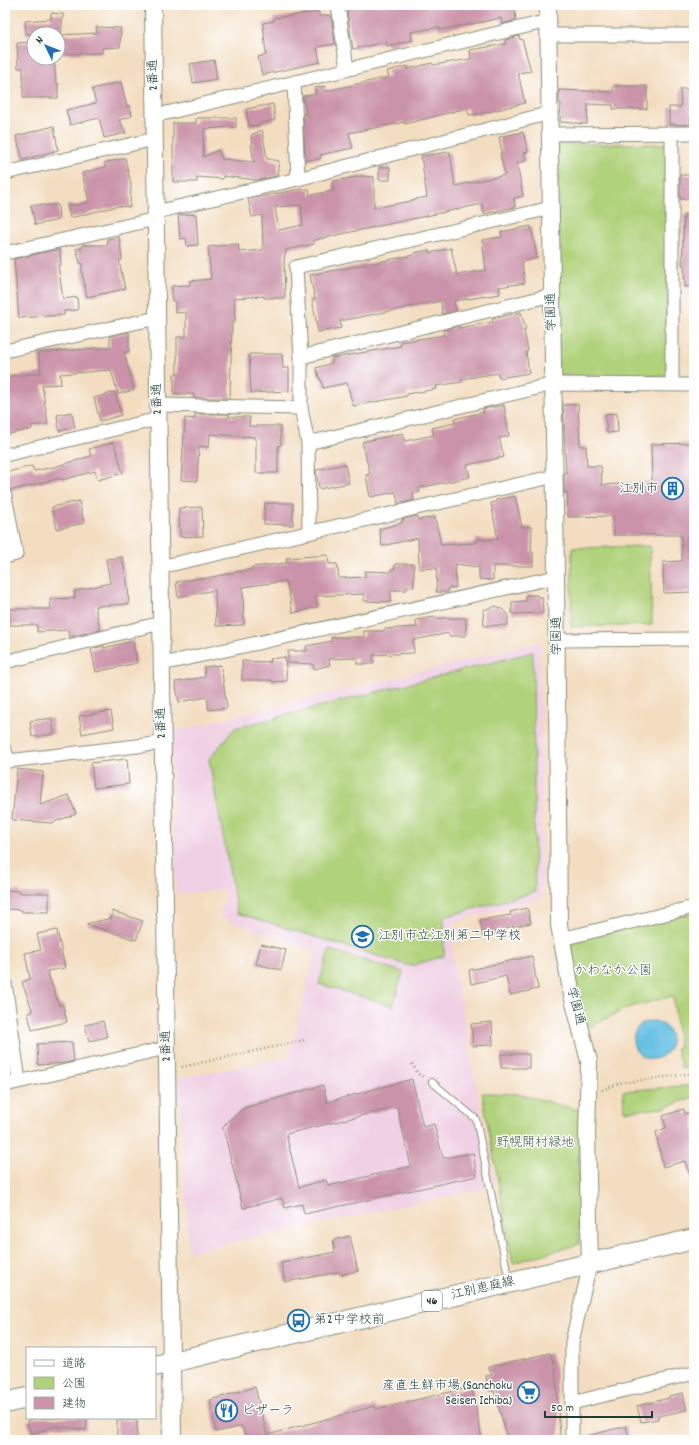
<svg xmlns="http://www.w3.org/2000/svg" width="699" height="1445" font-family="Dekko,'Klee One',sans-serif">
<rect width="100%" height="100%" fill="#fff"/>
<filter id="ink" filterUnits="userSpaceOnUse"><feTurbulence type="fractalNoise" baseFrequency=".025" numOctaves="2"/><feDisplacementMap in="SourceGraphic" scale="8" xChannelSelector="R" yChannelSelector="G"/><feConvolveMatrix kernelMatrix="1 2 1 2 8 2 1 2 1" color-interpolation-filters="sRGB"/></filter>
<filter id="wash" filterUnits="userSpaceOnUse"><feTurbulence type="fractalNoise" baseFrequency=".012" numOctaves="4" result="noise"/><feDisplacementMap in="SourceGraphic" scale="16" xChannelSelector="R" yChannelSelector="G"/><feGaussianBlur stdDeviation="0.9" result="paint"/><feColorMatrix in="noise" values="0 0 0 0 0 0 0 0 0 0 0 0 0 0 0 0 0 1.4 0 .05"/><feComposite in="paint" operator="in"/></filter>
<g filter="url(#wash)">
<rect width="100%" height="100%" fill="#f3ddc0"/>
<!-- built -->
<path fill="#f0d0e4" d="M540,642L542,898L453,922V960L495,1186L189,1252L179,1078L289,1057L315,951L220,918L225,890L176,894L171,732Z"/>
<!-- green -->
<path fill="#b0d27a" stroke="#688857" d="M558,144H667V376H558Z
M650,546L652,625L571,627L572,548Z
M533,652L535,892L444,917V956L410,966L237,913L209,759L235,728Z
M694,913V1067L682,1069L676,1048L679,1047L673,996L627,1008L588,1028L575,981L571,940Z
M329,950L403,972L393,1006L319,984Z
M694,1085V1097L663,1108L624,1111L623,1091Z
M482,1093L519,1094L579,1110V1244L513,1263Z"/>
<!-- water -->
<path fill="#65c0e3" stroke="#427e8c" d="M633 1040a19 19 0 1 1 38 0a19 19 0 1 1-38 0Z"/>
<g id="blocks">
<!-- building -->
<path fill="#ca93a9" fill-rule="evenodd" d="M346,5H428V8L445,5H514L516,20L502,24L501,18L472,24L439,30V27L411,32L412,40L387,46L386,42L353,49Z
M319,12V16L331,15L335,44L317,47L320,62L262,75L258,57L266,55L263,23L274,21V18Z
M51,13L63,14L61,34H26L25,21L51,19Z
M96,27L121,28L120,47L102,48V53L62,54L61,35L97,33Z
M519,36L520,40L522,39L531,71L518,73L525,103L476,115V114L469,115L467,108L405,124V122L349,133L353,148L320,155L321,158L305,161L303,114H306L303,96L316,94L315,88L325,86L326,91L389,77L387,71L408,66V69L432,63L433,65L471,59L470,50L506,44L505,40Z
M34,42V58H54L56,83H58V98H23V68H18L17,43Z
M214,60L217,79L193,83L190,64Z
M121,82L127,107L130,106L132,116L119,120L126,133L104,138L99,118L70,125L66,110L96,103L92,89Z
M613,86H647V109H613V105L588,104L587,124L560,122L561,103H559V90L613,92Z
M680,89H692L690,125L669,124V107H681Z
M273,104L275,120L261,123V125L249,126L246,109Z
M196,118H236V127L204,129L203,157L218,150L222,159L254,162L251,145L253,144L251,135L262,130L267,159L279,161L277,176L257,180L223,176V179L197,177V182H173V123H196Z
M54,126L58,150L23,160L16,136Z
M523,132L528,152L524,153L526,161L517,163L523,196L514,198L515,207L484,214L482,204L314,240V244L286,250L284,260L285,298H264V296L234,298L235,322H232L230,398H194V394H174V374H177V337H186V312L175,313V301H172V286L190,285V281L211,279L208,247L238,244L239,252L263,250L262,215L252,217L248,199L301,189H309L310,195L333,191V181L361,176L374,177V208L416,200V199L427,197L421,156L450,152L455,186L505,175L500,153H502L499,137ZM301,205L303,225L279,230L275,207Z
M125,158L131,184L130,207L118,206L70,218L67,205H77L89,202L82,173L105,167L104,163Z
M379,167H390V180H379Z
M680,175H694V199H680Z
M31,205H58L59,220L35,225Z
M196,214L198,245L187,246L186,238L180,239L178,215Z
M684,214L694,215V286L685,287L684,265H682Z
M531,226L537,258L522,262L525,283L499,287L500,294L454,301L456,311L442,314L441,301L340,321L341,328L318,332L312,299H315L310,275L414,255V253L429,250L430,253L451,248L457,275L486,270L482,240L502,237L501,232Z
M119,237L122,260L119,261L125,289L87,297L82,273V263H80L76,249L82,248V245H108L107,239Z
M53,250H60L61,265H58L63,299L77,297L78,310L64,311V315L19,318L14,259Z
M521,312L526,330H524L528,351L526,352L529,373L499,378L498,373L462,379V382L436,386L437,389L407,394V396L353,406L347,383L323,388L321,379L320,380L316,368L332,363V358L401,346L400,342L444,335L443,330L459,326V328L493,322L492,319Z
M129,332V352H124L134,390L118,394L111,370L60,374L61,384L42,385L48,424L31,426L32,429L5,435V377L41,373L38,353L110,347V336Z
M249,354H282L283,368H289V391L251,393Z
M115,392L121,415L100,421L94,398Z
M578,404L580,446H586L587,466H601L602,485L652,482L651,444L694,443V592L664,593L663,562L682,561L681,535H614L613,516L568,517L567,492L564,493V473H566L563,405Z
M504,405L509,436L499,438L504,457L467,465L470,477L419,488L420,492L413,493L414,500L398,504L396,492L370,497L366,475L370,474L362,442L403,433L405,441L434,435L432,428L455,423L454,419L484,412L483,409Z
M72,412L75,428L59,431L57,415Z
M617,413L618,432L607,433L605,414Z
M195,414H229V417H250L249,426H280L281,445L278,446V473H256V439H254V437L210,434L209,447L199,446L197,481L181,480L185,418L195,419Z
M114,442L123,473L98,480L95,471L62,480L61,478L13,490H10L7,475H9L8,472L32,466L34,471L54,467L91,456L89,449Z
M345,464L349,483L319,489L316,470Z
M515,496L522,527H532L531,552H533V566H493V580L479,579V567L455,564L456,588H448V592H436L437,568L419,569L418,538L382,546L379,529L402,523V520L417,516L418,520L435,517L441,545L475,543L476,539L498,540L491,503L496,502V500Z
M79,501L84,523L57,529L52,507Z
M265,503H293V525L264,524Z
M202,507L203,536L180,537L179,508Z
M328,555L329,564H337L339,578L365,577V571L391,572V569H395V564H414V587H407V590H391V602L364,601V594L315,596L317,607L293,613L286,581L243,587L244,625L216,626L215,590L178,597L176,582L201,578L202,579L252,569V567L287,563L286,558Z
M122,557L128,587L129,604L95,606L100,630L70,637L68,630L37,632V625H10V609H51L50,599L75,598L74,591L110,583L106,559Z
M526,595H537L538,597H542L543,613L512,614V602L526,601Z
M497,606L508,614V625L484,626L483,610Z
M435,617V618H466V636H449V633L413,640L414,653L373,655V664H357V658L329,659L330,665L314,669L313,664L288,663V651H307L306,646L332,641L331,637H364V631H384V629L417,627L416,620Z
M133,641L137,663L96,672L91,649L104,646V648Z
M285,657L287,681L272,682V680H242V661L271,662L270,659Z
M221,665L227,708L209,710L207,697L179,702L175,682L205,677L204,667Z
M111,711L114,728L82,734L79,716Z
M52,718L54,734L32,737L30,721Z
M127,759L129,784L94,788L91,763Z
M17,769L43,772L40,805L69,795L76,814L51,823L12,820Z
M5,890L20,891V893H49V912H22V910L5,909Z
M527,908L531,923L501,929L502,933L483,937L480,920L511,915L510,912Z
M112,911L143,921L136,940L86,924L112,918Z
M57,930L65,968L47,971L59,1005H63L67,1022L32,1030L28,1013L33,1012L22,982L30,979L25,953L41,950L37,934Z
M261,944L286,950L281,970L256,964Z
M532,956L538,989L510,995L506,976L471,984L469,970Z
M103,1021L107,1037L89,1041L85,1025Z
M492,1022L493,1045L473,1046L471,1024Z
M72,1042L74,1061L65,1063L38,1065L37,1044Z
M501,1054H529V1068H501Z
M412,1079L423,1127L434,1124L443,1158L473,1153L477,1176L304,1214L302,1204L285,1208L282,1198L243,1208L223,1128L230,1119L240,1111L244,1108L323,1085L327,1102ZM397,1107L411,1166L328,1186L326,1180L299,1187L286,1134Z
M684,1109L685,1114L694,1112V1181H692L685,1161L663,1167L656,1132L666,1128L663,1116Z
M350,1236L358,1271L340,1275L339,1272L285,1282L281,1263L335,1252L333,1240Z
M550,1353L555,1366L560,1435L544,1440H508L494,1391H489L486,1376L492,1375L488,1367Z
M255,1387L267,1435L375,1406L376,1409L472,1387L482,1440H246L242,1426L216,1432L210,1400Z
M683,1393L687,1410L658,1416V1419L641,1422L637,1406L669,1398V1396Z
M36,1418H87L86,1430L55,1426L31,1434L27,1421Z
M117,1420H137V1440H117Z
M626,1426L630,1440H588L587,1436Z"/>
</g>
</g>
<g filter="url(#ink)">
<use href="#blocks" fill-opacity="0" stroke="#898d7a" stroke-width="1"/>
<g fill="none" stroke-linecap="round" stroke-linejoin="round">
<defs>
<path id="service" d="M432,1082L476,1119L509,1280"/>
<path id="minor" d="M338,5L347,69
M549,35H694
M294,82L298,179
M154,116L548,21
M550,134L694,133
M5,173L155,139
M156,212L298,179L550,113
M5,253L156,219
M5,351L157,318
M301,357L552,295
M672,384V133
M158,405L301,408
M308,443L553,384L694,385
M5,455L158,419
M5,496L16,554L5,557
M309,533L308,443L301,408V357L296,267L551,208
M160,567L555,476
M557,640L694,639
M5,662L161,623
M162,664L556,577
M5,750L8,761L163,743
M561,939L694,907
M5,983L19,1081
M5,1085L166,1048
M572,1403L694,1373
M572,1440V1342L590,1264"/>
<path id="tertiary" d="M153,5L171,1363
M548,5L556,577L559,925L572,995L589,1061L587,1134L590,1264"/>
<path id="secondary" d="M171,1363L172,1440"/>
<path id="primary" d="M155,1366L694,1239
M5,1403L27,1398"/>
</defs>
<!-- service casing -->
<use href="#service" stroke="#898d7a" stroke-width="8"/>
<!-- minor casing -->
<use href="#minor" stroke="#898d7a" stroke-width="15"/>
<!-- tertiary casing -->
<use href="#tertiary" stroke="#898d7a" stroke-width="18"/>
<!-- secondary casing -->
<use href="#secondary" stroke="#898d7a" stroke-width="20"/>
<!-- primary casing -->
<use href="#primary" stroke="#898d7a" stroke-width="22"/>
<!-- path -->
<path stroke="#898d7a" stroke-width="2.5" stroke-dasharray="1 3" stroke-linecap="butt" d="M412,1064L418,1074L425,1078
M182,1067L305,1040
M602,1090L621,1083L694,1073"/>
<!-- service -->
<use href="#service" stroke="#fff" stroke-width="6"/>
<!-- minor -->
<use href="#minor" stroke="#fff" stroke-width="13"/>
<!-- tertiary -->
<use href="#tertiary" stroke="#fff" stroke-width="16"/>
<!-- secondary -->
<use href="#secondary" stroke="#fff" stroke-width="18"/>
<!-- primary -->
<use href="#primary" stroke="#fff" stroke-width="20"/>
</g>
</g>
<!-- icons -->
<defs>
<symbol id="building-ring" viewBox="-11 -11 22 22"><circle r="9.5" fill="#fff" stroke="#1f6fb2" stroke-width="1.5"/><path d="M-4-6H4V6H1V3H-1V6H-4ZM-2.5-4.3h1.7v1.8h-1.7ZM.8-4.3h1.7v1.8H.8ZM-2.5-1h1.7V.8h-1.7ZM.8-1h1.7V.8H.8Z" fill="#1f6fb2"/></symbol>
<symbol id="school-ring" viewBox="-11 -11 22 22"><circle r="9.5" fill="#fff" stroke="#1f6fb2" stroke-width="1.5"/><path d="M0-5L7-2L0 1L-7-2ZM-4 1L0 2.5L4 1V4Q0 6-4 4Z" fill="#1f6fb2"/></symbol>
<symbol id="bus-ring" viewBox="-11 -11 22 22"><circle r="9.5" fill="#fff" stroke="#1f6fb2" stroke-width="1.5"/><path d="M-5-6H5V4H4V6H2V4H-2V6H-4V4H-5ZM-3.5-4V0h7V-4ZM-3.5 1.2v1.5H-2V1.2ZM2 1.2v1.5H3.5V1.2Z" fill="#1f6fb2"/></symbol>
<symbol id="supermarket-ring" viewBox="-11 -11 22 22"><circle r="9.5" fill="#fff" stroke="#1f6fb2" stroke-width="1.5"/><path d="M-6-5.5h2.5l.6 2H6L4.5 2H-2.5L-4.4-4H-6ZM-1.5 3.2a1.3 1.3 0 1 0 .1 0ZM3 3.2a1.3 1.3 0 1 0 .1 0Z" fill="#1f6fb2"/></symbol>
<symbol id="restaurant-ring" viewBox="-11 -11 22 22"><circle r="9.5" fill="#fff" stroke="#1f6fb2" stroke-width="1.5"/><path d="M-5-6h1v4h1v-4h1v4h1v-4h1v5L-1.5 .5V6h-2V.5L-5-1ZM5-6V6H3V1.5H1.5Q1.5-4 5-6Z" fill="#1f6fb2"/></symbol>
</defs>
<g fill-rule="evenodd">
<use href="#building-ring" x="660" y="476" width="25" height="25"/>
<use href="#school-ring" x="350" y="924" width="25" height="25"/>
<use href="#bus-ring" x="286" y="1308" width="25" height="25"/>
<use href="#supermarket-ring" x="516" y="1380" width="25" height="25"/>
<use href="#restaurant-ring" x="214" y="1398" width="25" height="25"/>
</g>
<g text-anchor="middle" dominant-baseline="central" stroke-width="3" stroke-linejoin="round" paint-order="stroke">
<!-- shield labels -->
<rect fill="#fff" stroke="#627771" stroke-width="1" x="422" y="1291" width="20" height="20" rx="3"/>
<g font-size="12" font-weight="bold" fill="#1f3d34">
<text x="432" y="1301">46</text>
</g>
<!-- street labels -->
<g font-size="13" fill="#1f3d34" stroke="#fff">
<text transform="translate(154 75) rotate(-91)">2番通</text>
<text transform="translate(552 312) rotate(-91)">学園通</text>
<text transform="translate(158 399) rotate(-91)">2番通</text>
<text transform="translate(557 636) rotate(-90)">学園通</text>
<text transform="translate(162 723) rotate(-91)">2番通</text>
<text transform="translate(575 1006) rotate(76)">学園通</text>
<text transform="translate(167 1046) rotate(-91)">2番通</text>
<text transform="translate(483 1289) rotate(-13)">江別恵庭線</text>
</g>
<!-- poi labels -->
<g font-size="13" fill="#1f3d34" stroke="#fff" text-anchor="start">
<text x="658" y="489" text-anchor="end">江別市</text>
<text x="378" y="936">江別市立江別第二中学校</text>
<text x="314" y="1320">第2中学校前</text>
<text x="512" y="1386" text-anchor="end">産直生鮮市場 (Sanchoku<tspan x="512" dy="15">Seisen Ichiba)</tspan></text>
<text x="242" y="1411">ピザーラ</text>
</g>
<!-- park labels -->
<g font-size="13" fill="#436246" stroke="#fff">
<text x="613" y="971">かわなか公園</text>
<text x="535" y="1143">野幌開村緑地</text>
</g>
</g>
<!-- margin -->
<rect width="699" height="1445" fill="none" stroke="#fff" stroke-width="20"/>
<!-- legend -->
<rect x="26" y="1347" width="130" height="72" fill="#ffffff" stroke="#a5b1ae"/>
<rect x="34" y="1360" width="20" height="6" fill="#ffffff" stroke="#a5b1ae"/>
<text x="62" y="1367" font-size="12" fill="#1f3d34">道路</text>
<rect x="34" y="1377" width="20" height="12" fill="#b0d27a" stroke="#a5b1ae"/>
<text x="62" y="1387" font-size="12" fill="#1f3d34">公園</text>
<rect x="34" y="1397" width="20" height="12" fill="#ca93a9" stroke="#a5b1ae"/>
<text x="62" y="1407" font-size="12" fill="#1f3d34">建物</text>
<!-- north arrow -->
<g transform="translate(46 46) rotate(313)"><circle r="19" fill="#ffffff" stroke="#a5b1ae"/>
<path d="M0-3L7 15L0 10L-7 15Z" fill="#1f6fb2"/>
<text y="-6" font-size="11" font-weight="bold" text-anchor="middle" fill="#1f3d34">N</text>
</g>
<!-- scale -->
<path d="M545 1411v6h107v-6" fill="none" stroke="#1f3d34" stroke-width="2"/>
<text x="551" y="1411" font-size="12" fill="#1f3d34" stroke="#ffffff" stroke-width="3" paint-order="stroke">50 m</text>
</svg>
